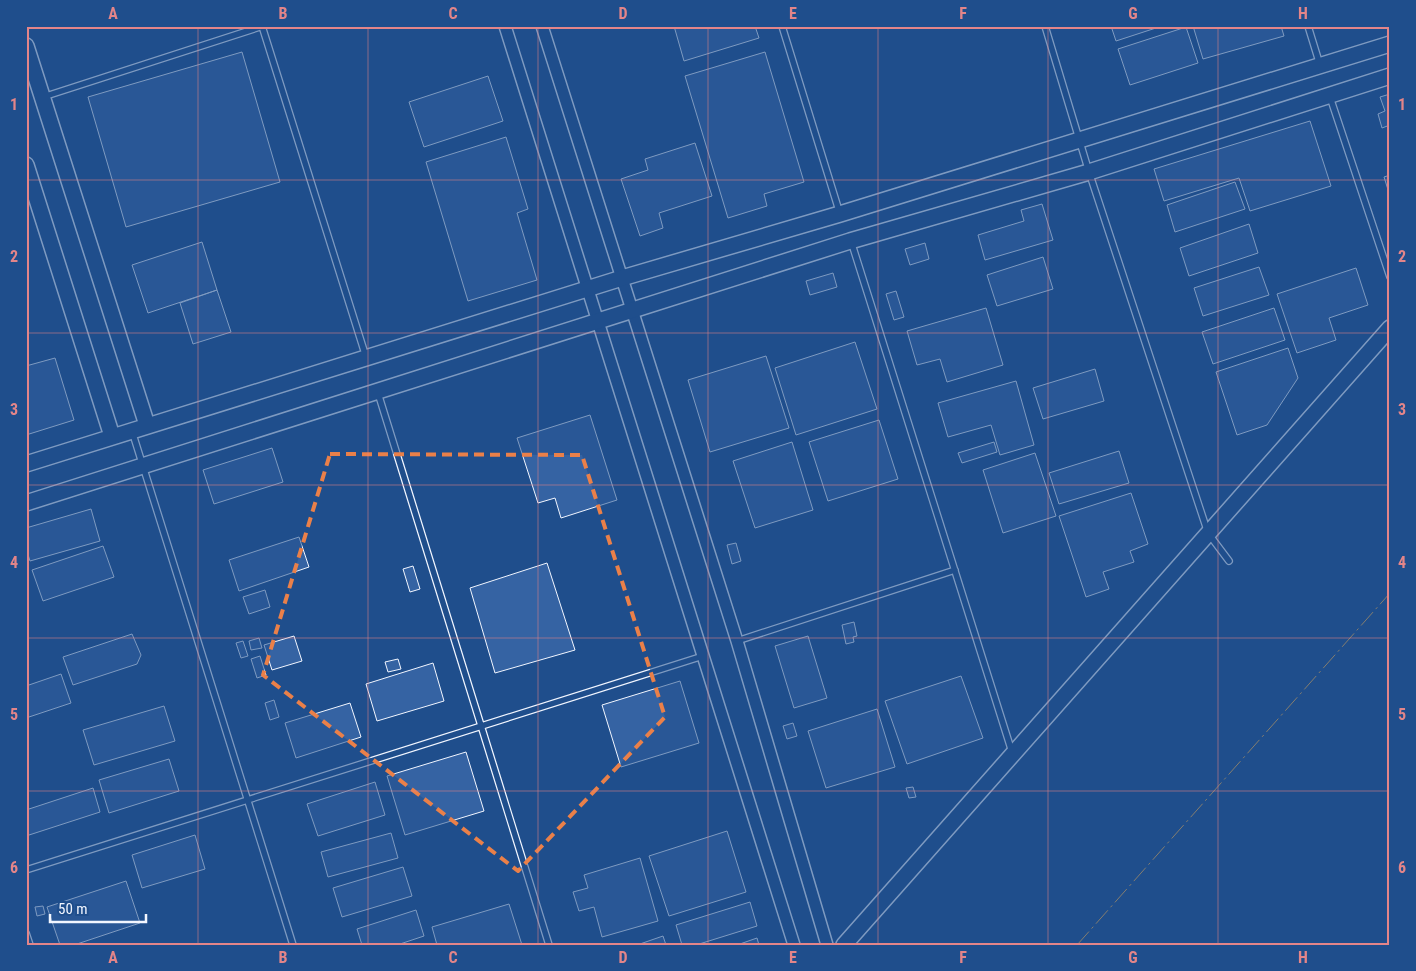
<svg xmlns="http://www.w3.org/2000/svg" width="1416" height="971" font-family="'Roboto Condensed',sans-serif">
<rect width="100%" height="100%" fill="#1f4e8c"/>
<!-- building -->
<path fill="#3563a3" stroke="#f2f6ff" d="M674,26H755L759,38L684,61Z
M1111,26H1162L1116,41Z
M1193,26H1281L1284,36L1203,59Z
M1186,27L1198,63L1130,85L1118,49Z
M242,52L280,182L126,227L88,97Z
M765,52L804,182L764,194L767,206L728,218L685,76Z
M488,76L503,121L424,147L409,102Z
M1390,94V125L1382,128L1378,114L1385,111L1380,97Z
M1310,121L1331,186L1250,211L1239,178L1164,201L1154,169Z
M506,137L528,209L517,213L537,280L468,301L426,162Z
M695,143L712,196L659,213L663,228L640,236L621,179L648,170L645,159Z
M1390,175V196L1384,177Z
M1235,182L1245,209L1175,232L1167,205Z
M1042,204L1053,240L985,260L978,235L1024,221L1021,210Z
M1249,224L1258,253L1189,276L1180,248Z
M202,242L217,290L148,313L132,265Z
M925,243L929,259L910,265L905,249Z
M1043,257L1053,289L997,306L987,275Z
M1259,267L1269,295L1203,316L1194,288Z
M1356,268L1368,305L1329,318L1336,340L1297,353L1277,294Z
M833,273L837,287L810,295L806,281Z
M217,290L231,332L193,344L180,303Z
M896,291L904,317L894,320L886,294Z
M986,308L1003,365L947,382L940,359L917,365L907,331Z
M1274,308L1285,340L1213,364L1202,332Z
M855,342L877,409L796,435L775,368Z
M1288,348L1298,378L1267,425L1237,435L1216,372Z
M766,356L789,428L710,452L688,380Z
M55,358L74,420L26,435V366Z
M1095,369L1104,401L1043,419L1033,388Z
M1016,381L1034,445L1000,455L991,425L948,437L938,403Z
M590,415L617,500L561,518L555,498L538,503L517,438Z
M879,420L898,479L828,501L809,442Z
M792,442L813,510L755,528L733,461Z
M994,442L997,452L962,463L958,453Z
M272,448L283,482L214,504L203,470Z
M1119,451L1129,483L1059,504L1049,473Z
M1035,453L1056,516L1003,533L983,470Z
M1131,493L1148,544L1130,551L1134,562L1103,572L1109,589L1086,597L1059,516Z
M91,509L100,541L30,561L26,548V528Z
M299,537L309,567L239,591L229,560Z
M736,543L741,561L732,564L727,545Z
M103,546L114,577L43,601L32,570Z
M547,563L575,650L495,673L470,588Z
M413,566L420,589L410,592L403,569Z
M265,590L270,607L249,614L243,597Z
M854,622L857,636L853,637L854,642L846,644L842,625Z
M132,634L141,655L137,664L73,685L63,657Z
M294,636L302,661L272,670L264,645Z
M808,636L827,698L794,708L775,646Z
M259,638L262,648L251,650L249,641Z
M243,641L248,656L241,658L236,643Z
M260,656L266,675L257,678L251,659Z
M398,659L401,669L388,672L385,662Z
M433,663L444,701L377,721L366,684Z
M61,674L71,703L26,718V686Z
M961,676L983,738L907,764L885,701Z
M680,681L699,743L621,767L602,705Z
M274,700L279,717L270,720L265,703Z
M350,703L361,737L296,758L285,723Z
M164,706L175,741L94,765L83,730Z
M877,709L895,767L826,788L808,731Z
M793,723L797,736L787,739L783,726Z
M466,752L484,811L405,835L387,776Z
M169,759L179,791L109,813L99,780Z
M375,782L385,815L318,836L307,804Z
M913,787L916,797L909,798L906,788Z
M93,788L100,812L26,836V810Z
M727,831L746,892L669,916L649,856Z
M391,833L398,858L328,877L321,852Z
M195,835L205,869L142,888L132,855Z
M640,858L658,921L602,937L594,907L579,911L573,892L588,888L584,875Z
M403,867L412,896L342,917L333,888Z
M126,881L140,923L74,945H60L47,907Z
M750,902L757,926L696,945H682L676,925Z
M509,904L522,945H437L432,927Z
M43,906L45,914L37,916L35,907Z
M416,910L424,936L397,945H362L357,929Z
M663,936L666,945H637Z
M757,938L759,945H737Z"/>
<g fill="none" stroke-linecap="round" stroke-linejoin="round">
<defs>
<path id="service" d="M262,26L366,357
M782,26L840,214
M1045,26L1089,172L1208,533L1229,561
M1308,26L1320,65
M43,97L263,26
M1330,97L1390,277
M851,241L1012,752
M378,393L549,945
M132,431L293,945
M737,641L955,570
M26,870L703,656
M26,933L30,945"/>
<path id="minor" d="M505,26L794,945
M542,26L737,641L827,945"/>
<path id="tertiary" d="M26,46L147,425
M26,165L112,436
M26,464L622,278L840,214L1390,44
M26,503L850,241L1089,172L1390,76
M844,945L1390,328"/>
</defs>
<!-- service casing -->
<use href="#service" stroke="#f2f6ff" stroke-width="8"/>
<!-- minor casing -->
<use href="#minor" stroke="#f2f6ff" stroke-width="14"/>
<!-- tertiary casing -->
<use href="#tertiary" stroke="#f2f6ff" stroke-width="18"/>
<!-- service -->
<use href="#service" stroke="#1f4e8c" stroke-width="5.5"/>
<!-- minor -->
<use href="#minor" stroke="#1f4e8c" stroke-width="11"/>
<!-- tertiary -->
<use href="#tertiary" stroke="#1f4e8c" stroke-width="15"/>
<!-- power -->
<path stroke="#ffb74d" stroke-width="1" stroke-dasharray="18 4 2.5 4" stroke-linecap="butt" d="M1077,945L1390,593"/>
</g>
<!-- marked area -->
<path d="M0 0H1416V971H0ZM330,454L582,455L665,717L518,871L263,675Z" fill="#1f4e8c" fill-opacity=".55" fill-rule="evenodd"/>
<path fill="none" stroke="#ea8049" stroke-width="4" stroke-dasharray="10 6" stroke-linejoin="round" d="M330,454L582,455L665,717L518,871L263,675Z"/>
<!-- grid -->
<path fill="none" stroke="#e38589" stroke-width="1" stroke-opacity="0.55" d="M198,26V945M368,26V945M538,26V945M708,26V945M878,26V945M1048,26V945M1218,26V945M26,180H1390M26,333H1390M26,485H1390M26,638H1390M26,791H1390"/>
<!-- border -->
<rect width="1416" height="971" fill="none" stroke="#1f4e8c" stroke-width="55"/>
<!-- scale -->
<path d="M50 914v8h96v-8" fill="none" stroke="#f2f6ff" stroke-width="2.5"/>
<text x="58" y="914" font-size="15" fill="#f2f6ff" stroke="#1f4e8c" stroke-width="4" paint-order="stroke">50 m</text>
<rect x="28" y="28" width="1360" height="916" fill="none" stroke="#e38589" stroke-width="2"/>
<g font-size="16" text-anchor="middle" font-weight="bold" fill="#e38589">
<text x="113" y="19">A</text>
<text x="283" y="19">B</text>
<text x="453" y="19">C</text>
<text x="623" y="19">D</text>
<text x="793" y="19">E</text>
<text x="963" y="19">F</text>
<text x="1133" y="19">G</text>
<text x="1303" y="19">H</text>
<text x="14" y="110">1</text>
<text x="1402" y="110">1</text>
<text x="14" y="262">2</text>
<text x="1402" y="262">2</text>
<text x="14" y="415">3</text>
<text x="1402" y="415">3</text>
<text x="14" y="568">4</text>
<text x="1402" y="568">4</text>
<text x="14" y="720">5</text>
<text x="1402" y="720">5</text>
<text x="14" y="873">6</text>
<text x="1402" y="873">6</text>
<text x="113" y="963">A</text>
<text x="283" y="963">B</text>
<text x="453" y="963">C</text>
<text x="623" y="963">D</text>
<text x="793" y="963">E</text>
<text x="963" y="963">F</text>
<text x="1133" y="963">G</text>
<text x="1303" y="963">H</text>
</g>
</svg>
